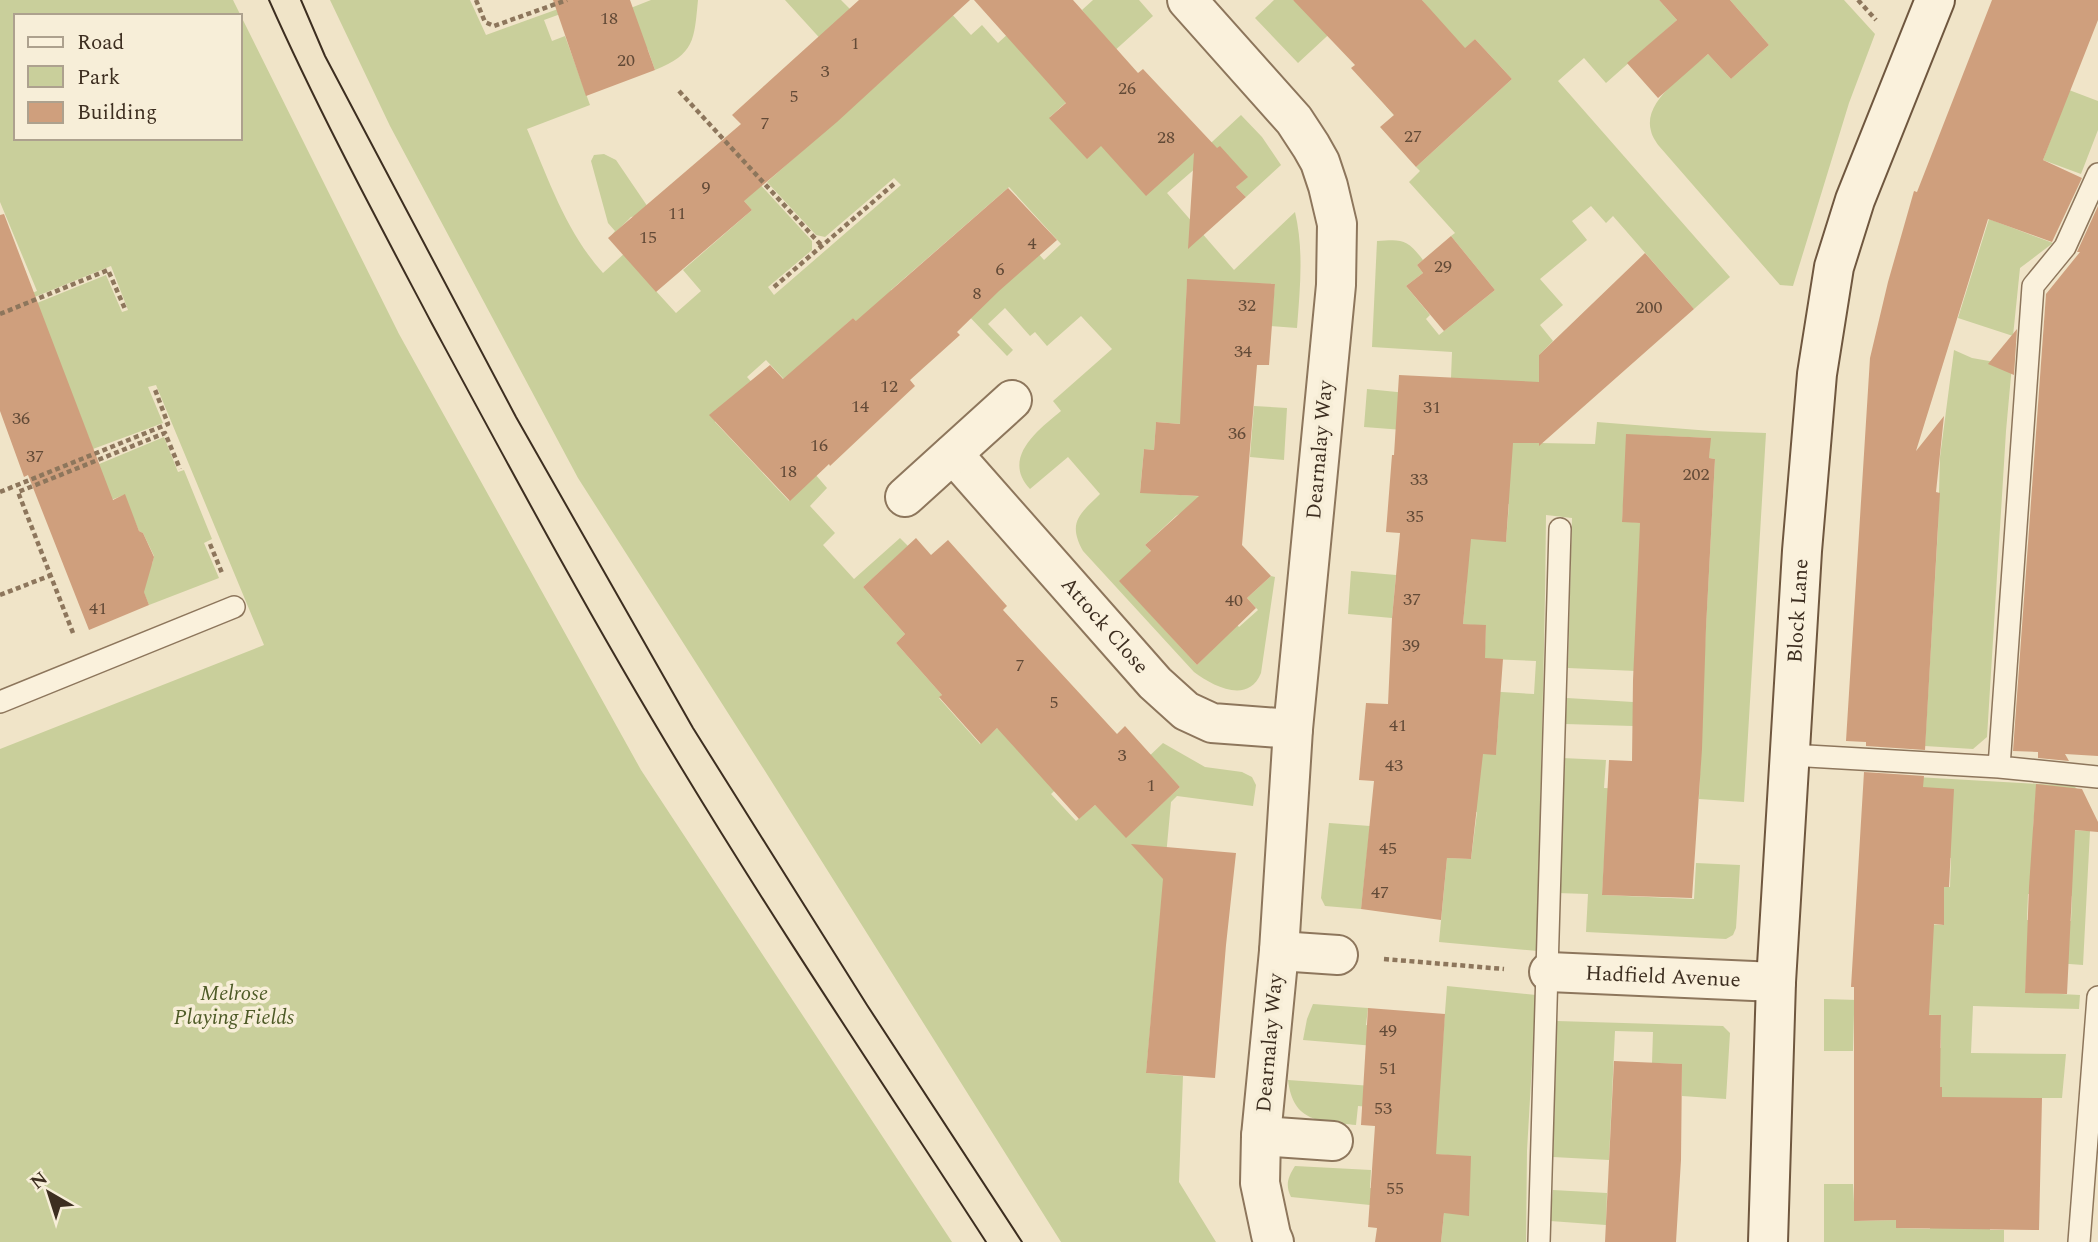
<svg xmlns="http://www.w3.org/2000/svg" width="2098" height="1242" font-family="Spectral,serif">
<rect width="100%" height="100%" fill="#f0e4c8"/>
<!-- green -->
<path fill="#c9cf9b" fill-rule="evenodd" d="M0,0H233L399,334L641,770L952,1242H0V749L264,645L156,385L148,387L163,423L93,449L37,303L106,275L122,312L128,310L111,266L0,311V306L37,291L0,202ZM16,16H240V138H16Z
M330,0H470L486,35L583,0H599L544,20L552,41L565,36L590,105L527,129C548,178 566,232 603,273L626,252L611,236L615,231L608,223L591,161L594,155L604,154L616,160L652,213L631,217L616,232L655,290L676,313L701,291L683,270L752,210L727,182L745,168L812,241V250L768,287L774,295L901,185L894,178L825,237L816,235L767,182L899,65L939,0L971,35L982,25L998,43L1045,0L1098,29L1082,10L1093,0H1139L1153,16L1112,53L1115,58L1050,117L1153,99L1199,154L1241,115L1262,137L1281,165L1246,197L1236,187L1247,177L1220,147L1167,193L1234,270L1295,212C1304,251 1300,288 1297,328L1255,325L1272,314L1275,284L1187,281L1181,424L1156,422L1154,450L1144,449L1140,492L1208,497L1176,516L1145,545L1172,574L1120,581L1197,665L1211,651L1228,615L1239,627L1258,610L1247,598L1271,576L1275,577L1261,673C1248,705 1213,686 1194,672L1083,551C1067,522 1080,514 1100,494L1068,457L1030,489C1001,458 1038,430 1061,411L1053,401L1112,349L1081,316L1047,346L1035,332L1030,336L1005,308L988,324L1013,350L1007,356L965,312L1037,252L1044,260L1061,244L1009,187L891,290L900,368L853,318L795,370L840,439L766,360L747,377L766,398L715,410V422L789,501L809,467L827,488L810,506L835,533L823,545L854,579L900,538L908,546L863,587L905,634L896,643L942,695L939,698L980,744L997,728L1072,774L1051,794L1076,821L1095,805L1126,837L1180,787L1166,772L1144,761L1163,743L1205,767L1242,772L1252,777L1256,785L1253,806L1177,796L1171,802L1146,1073L1183,1076L1179,1182L1216,1242H1061L765,771L578,478L390,126Z
M651,0H698C694,40 695,54 655,70L648,50L623,11Z
M785,0H841L850,9L826,45Z
M1274,0H1293L1338,26L1298,63L1255,18Z
M1422,0H1659L1677,20L1606,83L1584,58L1558,81L1730,277L1694,309L1613,216L1606,223L1591,206L1572,221L1587,240L1540,279L1563,305L1540,325L1553,341L1539,355V443L1595,444L1597,422L1711,431L1766,433L1744,802L1699,799L1704,674L1568,668L1572,518L1546,515C1545,661 1539,806 1538,951L1439,942L1447,858L1471,859L1477,812L1417,808L1419,784L1447,785L1450,751L1496,754L1499,713L1427,707L1430,670L1460,672L1461,666L1484,667L1486,626L1463,624L1467,580L1430,577L1432,535L1506,541L1509,504L1475,501L1477,461L1442,459L1443,433L1364,427L1367,389L1417,394L1415,427L1478,430L1481,380L1451,378L1452,352L1372,347L1377,241C1403,239 1407,239 1423,260L1417,265L1423,273L1406,286L1430,315L1426,319L1439,335L1495,290L1451,236L1455,233L1409,182L1420,171L1416,167L1512,79L1475,39L1394,115L1386,106L1441,55L1415,26L1431,11ZM1644,435L1710,438L1709,458L1715,459L1704,664L1635,660L1642,523L1622,521L1624,491H1643ZM1489,659L1536,661L1534,694L1486,691Z
M1730,0H1844L1875,34L1849,103L1793,286L1780,285L1659,146C1656,142 1652,136 1651,131C1642,101 1689,71 1708,54L1731,79L1769,45Z
M2069,90L2098,101V130L2081,174L2043,160Z
M1989,219L2053,243L2020,268L2013,336L1958,318Z
M1954,350L1972,358L2012,365L2006,431L1987,737L1973,749L1925,746L1938,528L1940,457Z
M1254,406L1287,408L1284,460L1250,457Z
M164,437L178,472L184,470L212,539L204,543L219,578L149,605L135,571L152,564L154,556L143,533L139,531L124,495L106,502L92,467Z
M1351,571L1396,575L1392,618L1348,614Z
M1567,698L1633,702V726L1565,724Z
M1562,758L1606,760L1604,788L1628,789L1621,862H1604L1602,895L1694,899L1696,863L1740,865L1736,928L1733,935L1726,939L1586,932L1588,894L1557,893Z
M1864,774L2074,786L2086,798L2036,794L2033,828L2090,831L2083,965L2027,961L2025,992L2080,995L2079,1009L1973,1006L1971,1053L2066,1054L2062,1098H2017L1991,1182L1990,1230H2004V1242H1824V1184H1853L1855,1221L1896,1220L1897,1228L1930,1229C1928,1181 1942,1135 1942,1087H1919V1048H1941V1015L1854,1014L1853,1051H1824V999L1858,1000L1860,987L1930,991L1931,975L1923,974L1924,924L1943,925L1925,886L1950,887L1951,858L1942,857L1864,784ZM2028,894L2072,896L2071,921L2027,920Z
M1329,823L1370,826L1361,909L1325,906L1321,898Z
M1447,986L1536,995L1527,1151L1526,1242H1441L1444,1213L1470,1157L1379,1149L1436,1131Z
M1313,1004L1368,1008L1366,1025L1376,1026L1375,1046L1303,1040L1307,1019Z
M1557,1021L1723,1026L1730,1033L1726,1099L1682,1096V1064L1652,1063L1653,1032L1615,1031L1609,1160L1553,1157Z
M1288,1080L1372,1086L1370,1107L1358,1106L1356,1125C1320,1121 1293,1123 1288,1080Z
M1295,1166L1371,1170L1370,1188H1378L1370,1205L1291,1197C1285,1185 1288,1177 1295,1166Z
M1553,1190L1607,1193L1606,1225L1550,1221Z"/>
<!-- building -->
<path fill="#cf9f7d" d="M553,0H630L655,70L586,96Z
M859,0H970L837,122L744,201L752,210L656,292L608,238L741,124L732,115Z
M974,0H1073L1138,73L1143,69L1217,148L1220,146L1248,177L1236,187L1246,197L1188,249L1194,153L1146,196L1101,146L1087,159L1049,118L1066,103Z
M1293,0H1422L1465,48L1475,39L1512,79L1416,167L1380,127L1394,115L1351,68L1355,65Z
M1659,0H1730L1769,45L1731,79L1708,54L1658,98L1627,63L1677,20Z
M1992,0H2098V20L2043,160L2082,178L2052,242L1988,219L1916,451L1944,416L1936,492L1940,493L1938,526L1925,750L1866,746V742L1846,741L1870,358L1888,282L1914,191L1917,192Z
M1008,188L1057,240L999,291L957,332L960,335L910,380L915,386L830,466L829,464L790,501L709,415L770,365L783,379L853,318L856,321Z
M2098,206V756L2065,754L2069,761L2038,758V752L2013,751L2046,294L2080,252H2077Z
M4,214L113,500L125,494L139,531L143,533L154,557L144,592L149,605L89,630L28,475L24,477L0,411V215Z
M1451,236L1495,290L1444,331L1406,286L1423,273L1417,265Z
M1645,253L1694,309L1539,446V443H1513L1506,542L1471,539L1463,624L1486,625L1485,658L1503,659L1496,755L1483,754L1471,859L1447,858L1441,920L1361,909L1374,781L1359,780L1366,703L1388,704L1392,618L1400,533L1386,532L1392,455H1394L1399,375L1539,382V355Z
M1187,279L1275,284L1269,365H1257L1242,545L1271,576L1247,598L1256,608L1197,665L1119,581L1151,551L1145,545L1199,496L1140,493L1144,449L1154,450L1156,422L1180,424Z
M2017,329L2014,375L1988,364Z
M1626,434L1711,438L1709,458L1715,459L1706,628L1702,749L1692,898L1602,895L1609,760L1632,761L1633,680L1640,523L1622,522Z
M916,538L931,555L948,540L1007,606L1003,610L1117,734L1125,726L1180,787L1126,838L1095,805L1079,819L997,728L981,744L939,697L942,695L896,643L905,634L863,587Z
M1864,772L1924,776L1923,787L1954,789L1949,887H1944V925L1934,924L1929,1015H1941L1940,1087H1942V1097L2042,1098L2039,1230L1896,1228V1220L1854,1221V987H1851Z
M2036,784L2082,789L2098,822V832L2075,830L2067,994L2025,993L2029,887Z
M1131,844L1236,853L1226,945L1215,1078L1146,1073L1163,879Z
M1368,1008L1445,1014L1436,1154L1471,1156L1469,1216L1444,1213L1441,1242H1375L1377,1228L1368,1227L1375,1126L1361,1125Z
M1614,1061L1682,1064L1681,1160L1676,1242H1605Z"/>
<g fill="none" stroke-linecap="round" stroke-linejoin="round">
<defs>
<path id="service" d="M0,702L234,607
M1790,755L1999,767L2098,777
M1999,767L2033,286L2065,247L2098,174
M1539,1242C1547,1004 1553,766 1560,529
M2079,1242L2098,997"/>
<g id="minor">
<path d="M1187,0L1294,120L1311,146L1320,162L1328,186L1337,224L1336,285L1293,729L1279,951L1261,1136L1260,1183L1271,1235L1274,1242"/>
<path id="s1" d="M953,454L1155,683L1186,711L1212,723L1293,729"/>
<path d="M905,497L1012,400"/>
<path d="M1279,951L1338,955"/>
<path id="s2" d="M1549,972L1776,982"/>
<path d="M1261,1136L1333,1141"/>
</g>
<g id="secondary">
<path id="s3" d="M1768,1242L1776,982L1802,551L1817,374L1834,267L1855,200L1935,0"/>
</g>
</defs>
<!-- service casing -->
<use href="#service" stroke="#8d765c" stroke-width="24"/>
<!-- minor casing -->
<use href="#minor" stroke="#8d765c" stroke-width="42"/>
<!-- secondary casing -->
<use href="#secondary" stroke="#6f573f" stroke-width="42"/>
<!-- path -->
<path stroke="#8d765c" stroke-width="4.5" stroke-dasharray="5 3.5" stroke-linecap="butt" d="M476,0L485,22L494,26L567,0
M1858,0L1876,20
M679,91L822,246
M774,287L895,183
M0,314L108,270L125,309
M0,492L168,424L154,387
M210,544L222,573
M0,595L49,576
M73,633L18,492L165,433L180,469
M1384,959L1504,969"/>
<!-- service -->
<use href="#service" stroke="#faf1dc" stroke-width="21"/>
<!-- minor -->
<use href="#minor" stroke="#faf1dc" stroke-width="38"/>
<!-- secondary -->
<use href="#secondary" stroke="#faf1dc" stroke-width="38"/>
<!-- tram -->
<path stroke="#3d2e20" stroke-width="2" d="M269,0C318,110 375,216 431,322C512,472 593,623 682,769C779,929 884,1085 986,1242
M301,0L325,56L516,417L693,728L867,1005L1022,1242"/>
</g>
<g text-anchor="middle" dominant-baseline="central" stroke-width="7" stroke-linejoin="round" paint-order="stroke">
<!-- number labels -->
<g font-size="18" fill="#624a37">
<text x="609" y="18">18</text>
<text x="855" y="43">1</text>
<text x="626" y="60">20</text>
<text x="825" y="71">3</text>
<text x="1127" y="88">26</text>
<text x="794" y="96">5</text>
<text x="765" y="123">7</text>
<text x="1413" y="136">27</text>
<text x="1166" y="137">28</text>
<text x="706" y="187">9</text>
<text x="677" y="213">11</text>
<text x="648" y="237">15</text>
<text x="1032" y="243">4</text>
<text x="1443" y="266">29</text>
<text x="1000" y="269">6</text>
<text x="977" y="293">8</text>
<text x="1247" y="305">32</text>
<text x="1649" y="307">200</text>
<text x="1243" y="351">34</text>
<text x="889" y="386">12</text>
<text x="860" y="406">14</text>
<text x="1432" y="407">31</text>
<text x="21" y="418">36</text>
<text x="1237" y="433">36</text>
<text x="819" y="445">16</text>
<text x="35" y="456">37</text>
<text x="788" y="471">18</text>
<text x="1696" y="474">202</text>
<text x="1419" y="479">33</text>
<text x="1415" y="516">35</text>
<text x="1412" y="599">37</text>
<text x="1234" y="600">40</text>
<text x="98" y="608">41</text>
<text x="1411" y="645">39</text>
<text x="1020" y="665">7</text>
<text x="1054" y="702">5</text>
<text x="1398" y="725">41</text>
<text x="1122" y="755">3</text>
<text x="1394" y="765">43</text>
<text x="1151" y="785">1</text>
<text x="1388" y="848">45</text>
<text x="1380" y="892">47</text>
<text x="1388" y="1030">49</text>
<text x="1388" y="1068">51</text>
<text x="1383" y="1108">53</text>
<text x="1395" y="1188">55</text>
</g>
<!-- street labels -->
<g font-size="21" fill="#3d2e20" stroke="#f7eed8">
<text transform="translate(1320 450) rotate(-85)">Dearnalay Way</text>
<text stroke="none"><textPath href="#s3" startOffset="632">Block Lane</textPath></text>
<text stroke="none"><textPath href="#s1" startOffset="229">Attock Close</textPath></text>
<text stroke="none"><textPath href="#s2" startOffset="114">Hadfield Avenue</textPath></text>
<text transform="translate(1270 1043) rotate(-85)">Dearnalay Way</text>
</g>
<!-- park labels -->
<g font-size="21" font-style="italic" fill="#4d5a26" stroke="#f7eed8">
<text x="234" y="994">Melrose<tspan x="234" dy="24">Playing Fields</tspan></text>
</g>
</g>
<!-- legend -->
<rect x="14" y="14" width="228" height="126" fill="#f7eed8" stroke="#ada18e" stroke-width="2"/>
<rect x="28" y="37" width="35" height="10" fill="#faf1dc" stroke="#ada18e" stroke-width="2"/>
<text x="77" y="49" font-size="21" fill="#3d2e20">Road</text>
<rect x="28" y="66" width="35" height="21" fill="#c9cf9b" stroke="#ada18e" stroke-width="2"/>
<text x="77" y="84" font-size="21" fill="#3d2e20">Park</text>
<rect x="28" y="102" width="35" height="21" fill="#cf9f7d" stroke="#ada18e" stroke-width="2"/>
<text x="77" y="119" font-size="21" fill="#3d2e20">Building</text>
<!-- north arrow -->
<g transform="translate(49 1193) rotate(321)" stroke="#f7eed8" stroke-width="5" paint-order="stroke">
<path d="M0-5L12 26L0 18L-12 26Z" fill="#3d2e20"/>
<text y="-10" font-size="19" font-weight="bold" text-anchor="middle" fill="#3d2e20">N</text>
</g>
</svg>
